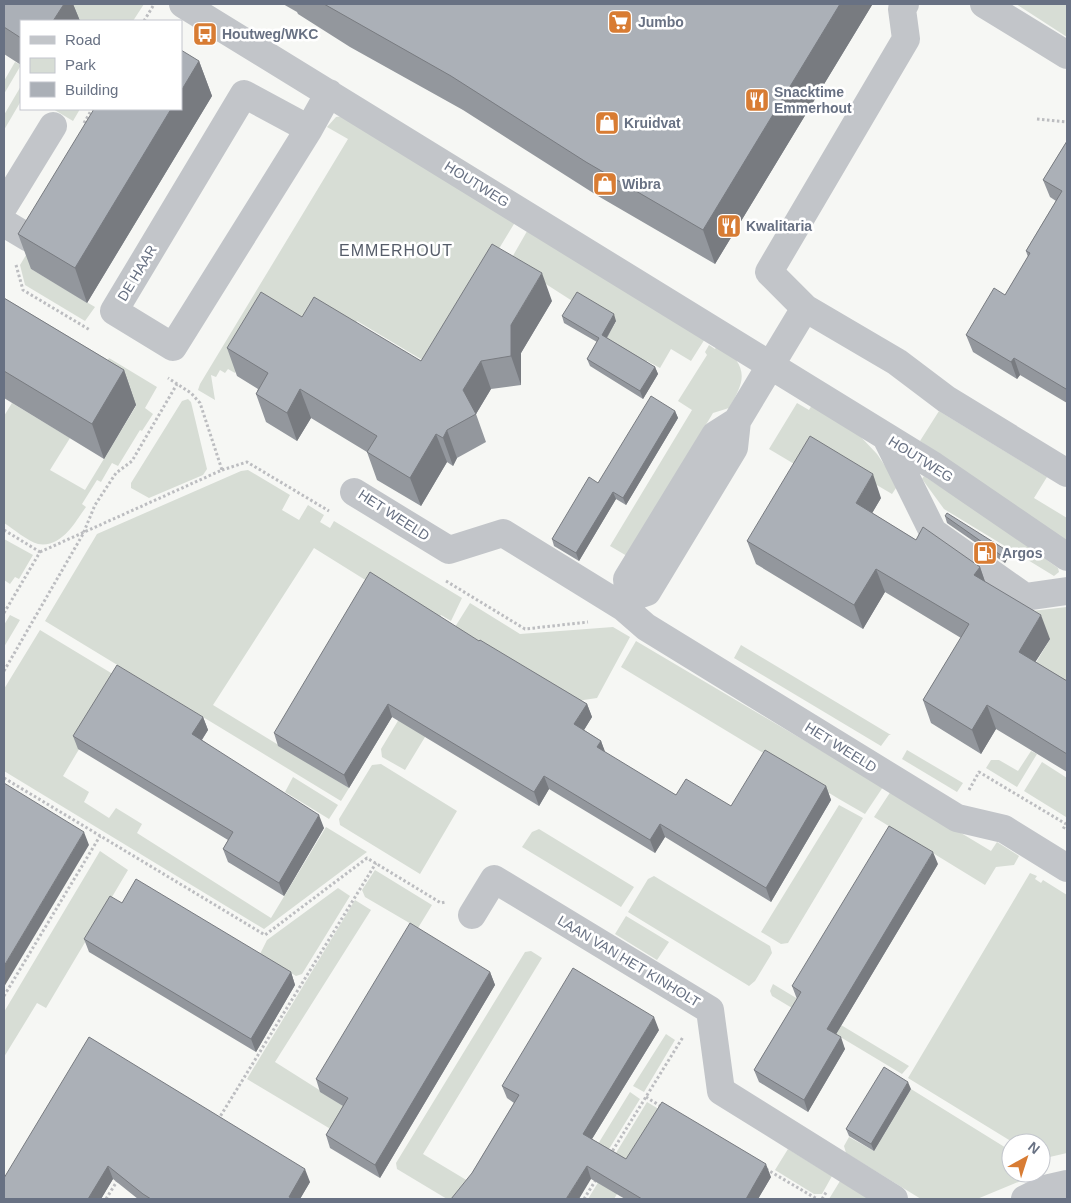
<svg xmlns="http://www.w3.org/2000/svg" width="1071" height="1203" font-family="Helvetica,sans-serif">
<rect width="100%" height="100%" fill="#f6f7f4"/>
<!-- green -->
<path fill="#d7ddd5" d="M41,4H144L133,21H70Z
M1016,4H1067V37Z
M15,62L21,65L4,94V81Z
M21,86V101L4,130V115Z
M53,109H80L73,121Z
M343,116L517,219L429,364L357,321L347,339L271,313L235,373L228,369L225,373L220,370L216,377L211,375L215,400L198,390L200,384L348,139L327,127L336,117Z
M51,214L31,269L95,307L85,321L25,285L20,265Z
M530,226L708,334L691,361L671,349L660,368L647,361L644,366L604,342L616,322L577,304L510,261Z
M720,341C745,367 749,375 729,408L713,413L627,556L610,546L692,410L678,401L707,355L705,352L709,345L715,349Z
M109,358L157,387L145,408L153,414L142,431L140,430L118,466L112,463L101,482L97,480L82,504L86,507C75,522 62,548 38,544C27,541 14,529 4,523V416L12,403L70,438L50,470L85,490L136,406L96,381Z
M188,399L191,402L207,469L203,475L149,498L131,488V483L182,401Z
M797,403L809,410L813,403L860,436L877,454L898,485L892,494L819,451L806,471L769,449Z
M939,411L1047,477L1034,498L1067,518V542L920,441Z
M248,470L290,495L282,510L299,520L308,505L324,515L320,522L330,528L334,521L462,598L451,621L441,615L439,618L375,586L314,548L213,705L349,788L341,801L45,621L97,534L241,471Z
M924,476L993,521L1058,568L1059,572L1054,576L944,509L922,479Z
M4,539L33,555L19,579L15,577L10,584L4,580Z
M470,603L520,634L613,627L630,637L597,698L577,701L455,627Z
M1067,607V700L1028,676L1050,639L1032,611Z
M10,615L20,620L4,647V625Z
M40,630L121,679L63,776L89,792L84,802L109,818L116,808L142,824L137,833L271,918L326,827L367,852L264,929L4,771V689Z
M452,631L479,648L405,770L382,757L381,749Z
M636,641L883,787L865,814L839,799L621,667Z
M741,645L891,735H889L881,746L734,658Z
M907,750L963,783L957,792L902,759Z
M1031,751L1037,754L1017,787L986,768L991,760H999L1018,771Z
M1042,762L1067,778L1066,817L1024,791Z
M381,764L457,811L420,874L340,825L339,819L372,765Z
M293,777L338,805L329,819L285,792Z
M891,791L991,851L997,842L1019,856L1014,865L996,867L985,885L874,817Z
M839,805L863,818L788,943L781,944L761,932Z
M539,829L634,887L621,907L522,847L532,832Z
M100,851L128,870L46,1008L37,1003L4,1057V1012Z
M375,870L432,905L418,928L365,897L362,890Z
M1030,873L1037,876L1035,879L1041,883L1043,880L1067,895V1153L1041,1159V1143H1014L908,1078Z
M654,876L770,946L772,953L755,981L749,986L628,912L648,879Z
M338,888L350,896L302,974L296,976L260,954L267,940Z
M355,900L371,910L275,1062L370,1122L384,1161L247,1079Z
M626,916L669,942L657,960L615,934Z
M531,951L542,958L423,1154L498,1199H447L397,1169L396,1163L525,952Z
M773,984L909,1066L902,1074L772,996L770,991Z
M666,1034L675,1040L644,1092L633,1086Z
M911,1089L1011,1151V1173H1040L977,1199H921L846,1153L844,1146L849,1137L874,1151Z
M630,1092L640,1099L609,1149L598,1144Z
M647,1102L662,1111L647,1145L614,1199H588Z
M788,1149L832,1176L822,1194H814L775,1170Z
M840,1181L870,1199H829Z"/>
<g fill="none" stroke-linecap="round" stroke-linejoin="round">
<!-- path -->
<path stroke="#bcbdc0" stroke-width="3" stroke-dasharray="2.5 2.5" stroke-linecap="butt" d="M144,21L153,6
M1037,119L1067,122
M84,123L92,109
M16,265L23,290L90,330
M222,470L247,462L329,511
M4,530L40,552
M40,552L222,470L200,403L191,393L168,378
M446,581L525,629L588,622
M4,613L40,552
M4,671L83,534L95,505L116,473L132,461L177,384
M4,778L265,935L367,858L441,903L446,902
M969,790L979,772L1066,824L1062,831
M4,996L100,836
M646,1097L662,1107
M218,1120L376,863
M610,1155L683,1037
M766,1169L817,1199
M106,1199L119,1178
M584,1199L597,1178
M822,1199L827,1191"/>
<!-- minor -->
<path stroke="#c2c5c9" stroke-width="28" d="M183,4L934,466L1067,557
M984,4L1067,55
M309,129L244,94L114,311L173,347L309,129L329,93
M4,206L53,126
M4,223L29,238
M805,308L897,362L946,399L1067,473
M886,437L933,532L1025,597L1067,591
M354,492L449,550L503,533L623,607L629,598L627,579L715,435L737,421L805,308L769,272L906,39L902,9L905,4
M629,598L647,592L734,448L737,421
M623,607L646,627L957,818L1004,829L1067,868
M472,915L494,879L710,1010L721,1091L894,1199
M1025,1199L1045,1189L1067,1184"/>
</g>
<!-- wall -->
<path fill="#93979d" d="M4,4H73L80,21H21V65L4,54Z
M283,4H872V5L715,264L598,196L463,110L350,47L298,14L297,12Z
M199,61L212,96L87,303L31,269L18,234Z
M1067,141V403L1020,375L1017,379L973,352L966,335L1005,295L1028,257L1026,251L1056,201L1050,197L1043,180Z
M4,298L124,370L136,405L104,459L4,398Z
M552,301L521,353V385L491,389L476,414L486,442L457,458L453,466L447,462L421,506L377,480L367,452L311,418L297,441L266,422L256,394L258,389L237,376L227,348L302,317L421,361Z
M562,316L616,321L607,338L655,367L658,374L643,399L590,366L587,359L597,342L564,323Z
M675,411L678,418L626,505L616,499L579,561L554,546L552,539L598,483Z
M881,498L872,513L916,540L980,567L985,582L1050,639L1035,662L1067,681V772L996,729L981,754L931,723L923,700L961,638L885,592L863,629L756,564L747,541Z
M945,516L1006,550L1008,557L1005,563L947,523Z
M479,641L587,704L592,717L584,730L601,741L605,753L676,795L731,806L826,786L831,800L771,902L665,837L655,853L549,789L539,806L392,717L349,788L278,746L274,733Z
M203,717L208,730L202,740L324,828L284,896L228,862L223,849L228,840L78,749L73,736Z
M938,864L836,1034L845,1049L808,1112L759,1082L754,1070L797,999L792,986Z
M122,903L291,972L295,985L256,1052L89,952L84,939Z
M490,972L495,985L380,1178L330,1148L326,1135L343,1106L320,1092L316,1079Z
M659,1030L592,1139L626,1159L771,1177L758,1199H625L591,1179L472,1173L514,1103L507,1098L502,1086Z
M89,1037L310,1182L300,1199H138L113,1179L101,1199H4Z
M911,1089L874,1151L849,1136L846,1129Z"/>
<!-- shaded-wall -->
<path fill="#787b80" d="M64,4H73L80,21H53Z
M840,4H872V5L715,264L703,230Z
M199,61L212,96L87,303L75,268L171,109H181V91Z
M542,273L552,301L521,353V385L511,356V325Z
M614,314L616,321L604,342L602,335Z
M1014,358L1020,375L1017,379L1011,362Z
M481,361L491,389L476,414L463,390Z
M655,367L658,374L643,399L640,391Z
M124,370L136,405L104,459L92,424Z
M300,389L311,418L297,441L287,413Z
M675,411L678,418L626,505L623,498Z
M447,430L457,458L453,466L443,438Z
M436,434L447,462L421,506L410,478Z
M873,474L881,498L864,527L856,503Z
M613,492L616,499L579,561L576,553Z
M1006,550L1008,557L1005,563L1002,556Z
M980,567L988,590L974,575Z
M876,569L885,592L863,629L854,605Z
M1041,615L1050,639L1027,675L1019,652Z
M388,704L392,717L349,788L344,775Z
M587,704L592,717L579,738L574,724Z
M987,705L996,729L981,754L972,730Z
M203,717L208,730L197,747L192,734Z
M601,741L606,754L597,747Z
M544,776L549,789L539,806L534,792Z
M826,786L831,800L771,902L766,888Z
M319,815L324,828L284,896L279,883Z
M660,824L665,837L655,853L650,840Z
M84,832L89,845L4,987V966Z
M933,852L938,864L832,1041L827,1029Z
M291,972L295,985L256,1052L251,1039Z
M490,972L495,985L380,1178L375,1165Z
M654,1017L659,1030L587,1147L583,1134Z
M841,1037L845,1049L808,1112L804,1100Z
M908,1082L911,1089L874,1151L871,1144Z
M766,1164L771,1177L758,1199H746Z
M108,1166L113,1179L101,1199H88Z
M587,1166L591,1179L579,1199H566Z
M305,1169L310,1182L300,1199H290L289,1197Z"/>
<!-- building -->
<path fill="#abb0b7" stroke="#787b80" d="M4,4H64L53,21H21V38L4,27Z
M324,4H840L703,230L586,162L451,76Z
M181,50L199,61L181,91Z
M94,109H171L75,268L18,234Z
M1067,141V387L1066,389L1014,358L1011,362L966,335L994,288L1005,295L1030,253L1026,251L1062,191L1043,180Z
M492,244L542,273L511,325V356L481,361L463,390L476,414L447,430L443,438L436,434L410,478L367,452L377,436L300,389L287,413L256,394L268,373L227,348L261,292L302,317L314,297L421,361Z
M577,292L614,314L602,335L655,367L640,391L587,359L599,338L562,316Z
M4,298L124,370L92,424L4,371Z
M651,396L675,411L623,498L613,492L576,553L552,539L589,477L598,483Z
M810,436L873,474L856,503L916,540L923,527L980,567L974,575L1041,615L1019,652L1067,681V754L987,705L972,730L923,700L969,624L876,569L854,605L747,541Z
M947,513L1006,550L1002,556L945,516Z
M370,572L479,641L480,640L587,704L574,724L601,741L597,747L676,795L686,779L731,806L765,750L826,786L766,888L660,824L650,840L544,776L534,792L388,704L344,775L274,733Z
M117,665L203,717L192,734L319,815L279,883L223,849L233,832L73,736Z
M4,783L84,832L4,966Z
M889,826L933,852L827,1029L841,1037L804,1100L754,1070L801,992L792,986Z
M136,879L291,972L251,1039L84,939L110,896L122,903Z
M410,923L490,972L375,1165L326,1135L348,1098L316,1079Z
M573,968L654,1017L583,1134L626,1159L662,1102L766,1164L746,1199H642L587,1166L566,1199H451L472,1173L519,1095L502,1086Z
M89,1037L305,1169L289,1197L293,1199H151L143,1194L108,1166L88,1199H4V1178Z
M884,1067L908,1082L871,1144L846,1129Z"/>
<!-- icons -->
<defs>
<symbol id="supermarket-square" viewBox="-11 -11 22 22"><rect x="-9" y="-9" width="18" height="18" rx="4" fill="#d87c33" stroke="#fff"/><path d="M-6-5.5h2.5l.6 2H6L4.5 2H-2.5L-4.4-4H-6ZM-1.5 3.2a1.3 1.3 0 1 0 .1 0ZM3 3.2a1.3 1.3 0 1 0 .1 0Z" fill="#fff"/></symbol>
<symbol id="bus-square" viewBox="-11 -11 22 22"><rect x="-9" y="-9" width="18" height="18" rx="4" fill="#d87c33" stroke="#fff"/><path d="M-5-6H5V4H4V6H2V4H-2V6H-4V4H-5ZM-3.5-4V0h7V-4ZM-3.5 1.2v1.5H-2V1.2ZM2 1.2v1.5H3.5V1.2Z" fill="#fff"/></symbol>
<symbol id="restaurant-square" viewBox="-11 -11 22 22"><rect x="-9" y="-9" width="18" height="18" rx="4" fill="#d87c33" stroke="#fff"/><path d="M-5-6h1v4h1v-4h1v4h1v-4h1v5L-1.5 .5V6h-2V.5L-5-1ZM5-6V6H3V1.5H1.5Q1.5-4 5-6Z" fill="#fff"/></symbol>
<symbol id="shop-square" viewBox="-11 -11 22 22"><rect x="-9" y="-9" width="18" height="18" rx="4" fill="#d87c33" stroke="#fff"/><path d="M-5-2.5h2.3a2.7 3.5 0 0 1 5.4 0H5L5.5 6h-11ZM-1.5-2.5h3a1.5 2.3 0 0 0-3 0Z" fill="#fff"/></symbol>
<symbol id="fuel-square" viewBox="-11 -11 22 22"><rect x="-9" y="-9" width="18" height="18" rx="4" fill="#d87c33" stroke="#fff"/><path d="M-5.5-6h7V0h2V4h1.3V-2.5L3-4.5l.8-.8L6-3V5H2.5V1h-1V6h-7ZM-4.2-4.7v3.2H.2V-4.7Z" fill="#fff"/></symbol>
</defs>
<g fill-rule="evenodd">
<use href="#supermarket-square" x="606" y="8" width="28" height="28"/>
<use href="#bus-square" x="191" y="20" width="28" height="28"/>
<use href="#restaurant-square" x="743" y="86" width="28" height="28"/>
<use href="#shop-square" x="593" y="109" width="28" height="28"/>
<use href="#shop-square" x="591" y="170" width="28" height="28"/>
<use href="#restaurant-square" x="715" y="212" width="28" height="28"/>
<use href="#fuel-square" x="971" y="539" width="28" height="28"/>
</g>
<g text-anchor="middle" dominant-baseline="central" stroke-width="5" stroke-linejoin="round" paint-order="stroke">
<!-- poi labels -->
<g font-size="14" font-weight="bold" fill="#687183" stroke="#fff" text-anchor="start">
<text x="638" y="22">Jumbo</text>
<text x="222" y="34">Houtweg/WKC</text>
<text x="774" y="92">Snacktime<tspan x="774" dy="16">Emmerhout</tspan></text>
<text x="624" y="123">Kruidvat</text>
<text x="622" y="184">Wibra</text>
<text x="746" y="226">Kwalitaria</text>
<text x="1002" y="553">Argos</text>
</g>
<!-- street labels -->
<g font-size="14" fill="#687183" stroke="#fff">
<text transform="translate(477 184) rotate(32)">HOUTWEG</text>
<text transform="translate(137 273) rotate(-59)">DE HAAR</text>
<text transform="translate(921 459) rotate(32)">HOUTWEG</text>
<text transform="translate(394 515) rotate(33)">HET WEELD</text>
<text transform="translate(841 747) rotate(32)">HET WEELD</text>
<text transform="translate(629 961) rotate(31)">LAAN VAN HET KINHOLT</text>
</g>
<!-- quarter labels -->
<g font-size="16" letter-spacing="1" fill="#555c69" stroke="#fff">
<text x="396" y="250">EMMERHOUT</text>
</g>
</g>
<!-- border -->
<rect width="1071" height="1203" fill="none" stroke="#687183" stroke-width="10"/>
<!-- legend -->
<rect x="20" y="20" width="162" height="90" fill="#ffffff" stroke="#c3c6cd"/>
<rect x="30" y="36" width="25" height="8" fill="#c2c5c9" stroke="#c3c6cd"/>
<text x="65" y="45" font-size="15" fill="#687183">Road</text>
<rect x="30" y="58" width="25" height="15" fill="#d7ddd5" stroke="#c3c6cd"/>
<text x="65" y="70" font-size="15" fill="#687183">Park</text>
<rect x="30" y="82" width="25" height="15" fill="#abb0b7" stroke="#c3c6cd"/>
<text x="65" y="95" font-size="15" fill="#687183">Building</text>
<!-- north arrow -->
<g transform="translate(1026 1158) rotate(39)"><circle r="24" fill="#ffffff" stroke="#c3c6cd"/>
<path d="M0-4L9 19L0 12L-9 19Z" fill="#d87c33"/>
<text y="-8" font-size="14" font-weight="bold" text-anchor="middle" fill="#687183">N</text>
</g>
</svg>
